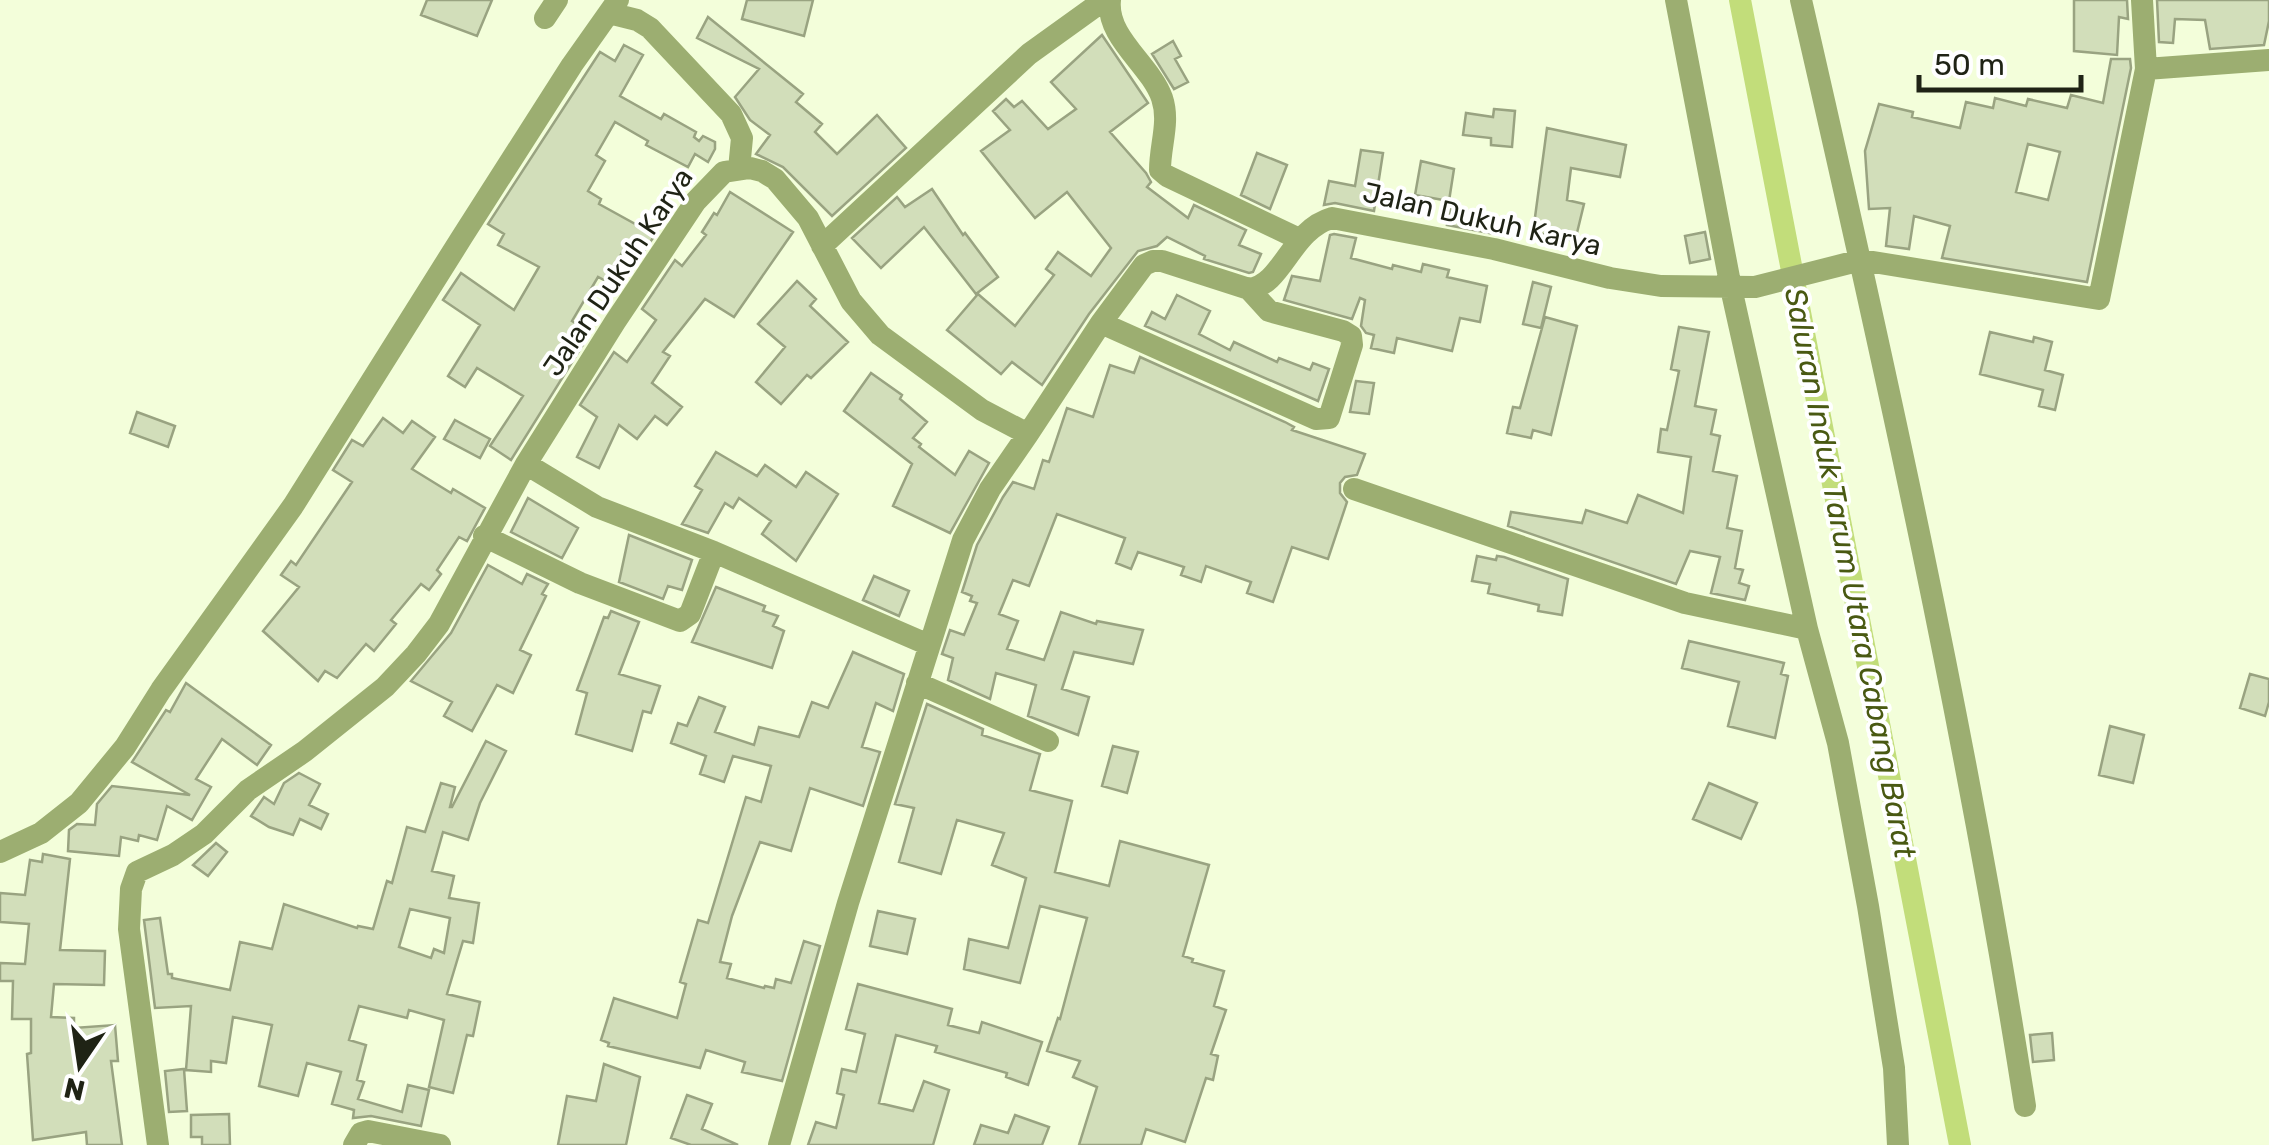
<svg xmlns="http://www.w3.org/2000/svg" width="2269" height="1145" font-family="Rubik,sans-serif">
<rect width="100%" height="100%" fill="#f3feda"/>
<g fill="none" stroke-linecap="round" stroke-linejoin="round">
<!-- canal -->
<path stroke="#c2dd7a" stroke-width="22" d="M1740,0L1960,1145"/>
</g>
<!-- building -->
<path fill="#d2deba" stroke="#99a381" stroke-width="2.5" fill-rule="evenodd" d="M427,0H492L477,36L421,15Z
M747,0H813L804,36L742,19Z
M2074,0H2127L2128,19L2119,17L2117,55L2074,51Z
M2157,0H2269V21L2264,45L2210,49L2205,20L2175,19L2173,43L2159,42Z
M708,17L803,94L796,102L822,124L815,132L837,154L877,115L906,148L832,216L783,167L756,154L770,135L750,120L735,97L759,69L697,38Z
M1102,35L1148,103L1110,132L1146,173L1151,182L1147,187L1188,218L1194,205L1246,230L1239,245L1261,254L1253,272L1249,273L1204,259L1205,256L1167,237L1157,246L1138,251L1089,314L1042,385L1012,362L1001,374L947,330L978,294L1015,326L1054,275L1046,269L1058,252L1091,276L1111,248L1067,192L1035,218L981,151L1010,130L993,111L1006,99L1014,107L1022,101L1048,129L1076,109L1051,82Z
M1173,41L1181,56L1175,59L1188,82L1174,89L1152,54Z
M624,45L643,55L620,96L661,119L664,114L696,132L694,137L699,141L703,136L715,142V149L708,162L695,154L688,167L646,145L648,141L615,122L596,155L605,161L588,191L601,199L599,204L655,235L638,260L623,251L606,281L598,277L572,321L591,332L511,460L490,446L523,396L477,368L465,387L448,376L480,325L443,300L461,273L514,310L539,267L498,245L504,234L488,224L600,52L615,61Z
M2111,59H2130L2131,68L2087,282L1942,258L1950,226L1914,216L1909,249L1886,246L1890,208L1869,209L1865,151L1879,104L1913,112L1912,117L1960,128L1966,102L1993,108L1995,98L2026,106L2028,99L2067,108L2071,95L2103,103ZM2028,144L2060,152L2048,200L2016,192Z
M1494,109L1515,111L1512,147L1491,145V138L1463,135L1466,113L1493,117Z
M1547,128L1626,145L1620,177L1571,168L1567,200L1584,204L1575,241L1533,232Z
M1361,150L1383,153L1374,211L1335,203L1324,205L1329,181L1355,186Z
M1257,153L1287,165L1270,209L1241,195Z
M1421,161L1454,169L1449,201L1415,195Z
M932,189L963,235L965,233L998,277L976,294L924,227L881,268L852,238L897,197L905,207Z
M730,192L793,232L734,317L705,299L663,352L670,356L652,383L682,407L667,425L655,416L637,439L619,425L599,468L577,457L597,417L580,405L614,352L627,362L656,320L642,309L675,260L682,266L706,235L702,232L714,213L717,215Z
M1451,207L1507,220L1505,236L1447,225Z
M1705,232L1710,259L1690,263L1685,236Z
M1334,234L1356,238L1351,258L1392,269L1393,265L1421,272L1423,264L1449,270L1447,277L1487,286L1480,322L1460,318L1452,351L1397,338L1394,353L1371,348L1374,335L1366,333L1361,326L1365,300L1360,298L1352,319L1284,300L1292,276L1320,281L1330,235Z
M797,281L816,299L810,306L848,342L811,378L807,375L781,404L756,382L785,347L758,324Z
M1533,282L1551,287L1541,328L1523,324Z
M1177,295L1210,311L1199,334L1230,350L1234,342L1277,362L1279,358L1310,370L1313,363L1329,369L1318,401L1145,326L1152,312L1165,319Z
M1545,317L1577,326L1551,435L1533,430L1531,438L1507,433L1513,407L1520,408Z
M1679,327L1709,332L1695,406L1716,410L1711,434L1720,436L1713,471L1737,476L1727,528L1742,531L1735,568L1743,570L1739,583L1749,586L1745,600L1711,593L1720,557L1690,551L1676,584L1508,526L1511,512L1582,523L1586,510L1627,523L1638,495L1683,513L1691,457L1658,452L1661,429L1667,430L1679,371L1671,369Z
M1990,332L2033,342L2034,337L2052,342L2045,370L2063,375L2055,410L2039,406L2043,390L1980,374Z
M1140,357L1285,422L1294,427L1292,430L1365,454L1357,475L1345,477L1340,483V493L1347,502L1328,559L1292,547L1273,602L1247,593L1251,582L1206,566L1201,582L1181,575L1184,567L1138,552L1131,569L1116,563L1125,538L1057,514L1029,586L1013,580L999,614L1018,621L1007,649L1044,660L1061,612L1096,624L1097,621L1143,630L1133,664L1074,652L1062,689L1089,697L1078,735L1028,716L1036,685L996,673L990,699L948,680L953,658L942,654L950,630L964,635L977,603L970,601L972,596L962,592L977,545L1003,497L1013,482L1034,489L1043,460L1049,462L1067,408L1093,417L1110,365L1134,373Z
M871,373L902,395L900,399L927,422L913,438L921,444L919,447L955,475L969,451L989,463L950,533L893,506L912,464L844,411Z
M1356,381L1374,383L1369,414L1350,412Z
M137,412L175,426L168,447L130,433Z
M383,418L403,433L412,421L435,437L412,469L451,493L453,489L485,508L467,541L459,537L437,570L441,574L429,590L421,584L391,620L396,624L374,651L366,644L337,678L325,671L318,681L263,631L299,587L281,575L291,561L296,565L352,482L333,470L352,440L363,446Z
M455,420L490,439L480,458L444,439Z
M716,452L757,476L765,465L796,487L806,472L838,494L796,561L762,534L771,521L739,498L733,508L725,503L708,533L682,524L702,490L695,486Z
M528,498L578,528L562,558L511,532Z
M629,535L692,560L682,590L668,586L663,599L619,582Z
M1477,556L1496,560L1497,556L1504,557L1568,579L1562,615L1538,611L1539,605L1488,593L1490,584L1472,581Z
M488,565L522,584L527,574L548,584L542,594L546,596L520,650L531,655L513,693L497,685L472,731L444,716L452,702L411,681L451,633Z
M874,576L909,591L899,616L863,600Z
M716,587L765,606L763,611L778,616L773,626L784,631L772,668L692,642Z
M611,611L639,622L619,674L660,686L651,713L643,711L632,751L576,734L587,693L577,690L604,617L608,618Z
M1689,641L1784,663L1781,674L1788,676L1775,738L1728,726L1739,682L1682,668Z
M853,652L904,674L893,711L876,703L862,747L880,752L863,806L810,788L791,851L760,842L732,916L720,962L731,964L727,978L764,988L765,986L774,988L776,979L791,983L804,941L820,946L782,1081L742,1072L745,1062L706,1050L700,1068L608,1046L609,1043L601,1040L614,998L677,1018L686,984L680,982L698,920L708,923L746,797L761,802L771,766L733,756L724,782L700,774L706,756L671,743L678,723L687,726L699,697L725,707L715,732L754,745L759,727L799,737L812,702L828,708Z
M2250,674L2269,679V702L2265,716L2240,708Z
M186,683L271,745L257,765L222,739L196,779L211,787L192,820L167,806L157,840L139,835L138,841L121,837L119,856L68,851L69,830L77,824L95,825L97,804L112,786L190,795L132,762L166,710L170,712Z
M927,704L983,729L982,735L1040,754L1030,790L1072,801L1055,872L1109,886L1120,841L1209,865L1183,956L1193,959L1192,962L1224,971L1214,1006L1226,1010L1211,1054L1218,1056L1213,1080L1206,1078L1185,1142L1146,1129L1141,1145H1079L1097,1087L1073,1077L1080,1061L1047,1051L1058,1018L1060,1019L1087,918L1040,906L1020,983L964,969L969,939L1008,948L1026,878L992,865L1004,833L957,820L941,874L899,862L914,808L895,804Z
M2110,726L2144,735L2133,783L2099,775Z
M486,741L506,751L480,803L468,840L443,832L432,871L454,876L449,898L479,903L473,943L463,941L447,994L480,1002L473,1036L467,1035L453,1093L429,1087L444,1020L409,1010L407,1018L359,1006L349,1040L366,1045L357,1080L364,1082L358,1099L402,1112L408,1085L429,1090L421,1126L371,1116L353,1118L354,1110L332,1104L341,1072L307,1063L298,1096L259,1086L272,1025L233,1017L226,1063L211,1061V1072L186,1070L191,1006L155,1008L144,920L160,918L168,974H172V978L230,990L240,942L272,949L284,904L357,928L358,926L373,929L387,881L392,883L407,827L425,832L441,783L455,787L450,807H452ZM410,909L450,918L444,953L434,949L431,958L399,947Z
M1113,746L1138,752L1127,793L1102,786Z
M299,773L320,784L309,805L328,814L321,829L300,819L293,835L269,827L251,816L264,797L274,804L284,783Z
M1709,783L1757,803L1741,839L1693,819Z
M216,843L227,852L208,876L193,865Z
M43,854L70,859L60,950L105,951L104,985L54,984L51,1017L74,1018V1028L115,1025L118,1061H111L122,1145H87L86,1132L33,1140L27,1054L31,1053V1019H12L13,981H0V963L25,964L29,924L0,922V893L25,895L30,860L42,862Z
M878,911L915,919L907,954L870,946Z
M858,984L952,1009L948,1025L979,1033L982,1022L1042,1042L1028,1085L1006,1077L1007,1073L935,1052L937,1046L896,1035L879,1103L913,1111L924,1081L949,1090L933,1145H808L816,1122L836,1128L844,1095L837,1093L842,1069L856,1072L865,1034L846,1029Z
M2052,1033L2054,1060L2033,1062L2030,1035Z
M604,1064L640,1077L626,1145H558L567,1096L596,1101Z
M184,1069L187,1111L169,1112L165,1071Z
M687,1095L712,1104L702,1129L738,1145H691L671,1138Z
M229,1114L230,1145H202V1137H191V1115Z
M1015,1115L1049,1127L1042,1145H974L981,1125L1008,1133Z"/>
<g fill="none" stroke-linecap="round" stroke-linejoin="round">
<!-- street -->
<path stroke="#9cae71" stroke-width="22" d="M1110,0C1106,38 1150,64 1162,98C1170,122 1160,145 1160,170L1167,176L1299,239
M1676,0L1731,288L1807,629L1838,743L1868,906L1894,1068L1898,1145
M1801,0C1885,366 1967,735 2025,1106
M2142,0L2146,69
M609,13L637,20L650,28L731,114L742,138L739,169
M545,18L557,0
M822,246L1029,54L1104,0
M1101,323L1316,419L1329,418L1352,345L1351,336L1343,331L1269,311L1249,289
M526,464L597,507L714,552L929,645
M1354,489L1685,603L1807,629
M484,536L580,583L680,621L690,614L714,552
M917,683L1048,741
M0,852L41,833L79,803L125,747L161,690L293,506L462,237L572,65L618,0
M158,1145L129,929L131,889L137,872L173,855L204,834L248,790L305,751L385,687L416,654L439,624L526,464L615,322L696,201L724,172L750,168L762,171L775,179L808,218L851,301L880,335L982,410L1028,434L1101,323L1144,265L1153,261H1162L1249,289C1283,285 1290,230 1332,218L1494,249L1610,278L1661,286L1755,287L1861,260L2099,299L2146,69L2269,60
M354,1145L361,1133L368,1131L440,1145
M779,1145L848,903L963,540L990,489L1028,434"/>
</g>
<g text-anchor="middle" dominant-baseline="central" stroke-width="8" stroke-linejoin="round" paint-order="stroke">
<!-- street labels -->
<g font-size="28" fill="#1f2315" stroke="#fff">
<text transform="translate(1482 219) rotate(13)">Jalan Dukuh Karya</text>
<text transform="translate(618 272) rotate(-56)">Jalan Dukuh Karya</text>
</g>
<!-- water labels -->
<g font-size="30" font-style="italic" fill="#495912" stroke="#fff">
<text transform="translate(1850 573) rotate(79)">Saluran Induk Tarum Utara Cabang Barat</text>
</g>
</g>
<!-- north arrow -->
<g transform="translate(80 1065) rotate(193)" stroke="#ffffff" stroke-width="8" paint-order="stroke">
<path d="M0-8L18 38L0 25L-18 38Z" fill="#1f2315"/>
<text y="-15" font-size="28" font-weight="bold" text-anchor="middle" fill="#1f2315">N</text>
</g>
<!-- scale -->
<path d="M1919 75v15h162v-15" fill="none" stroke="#1f2315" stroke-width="5"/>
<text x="1934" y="75" font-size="30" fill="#1f2315" stroke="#ffffff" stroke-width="8" paint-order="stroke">50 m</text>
</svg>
